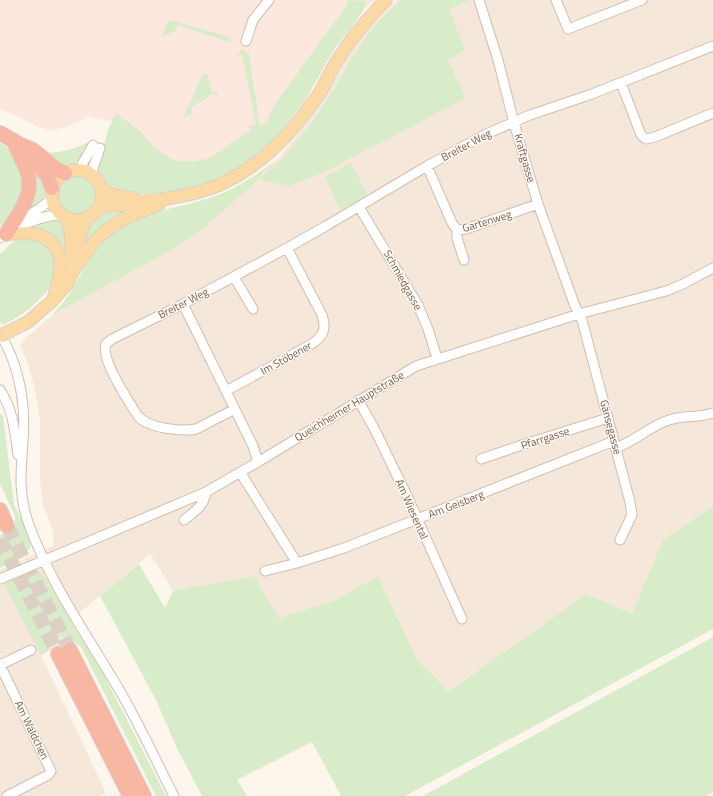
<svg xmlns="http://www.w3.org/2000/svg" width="713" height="796" font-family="'Titillium Web',sans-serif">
<rect width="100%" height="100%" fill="#fdf6ec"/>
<!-- residential -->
<path fill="#f5e8da" d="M397,0H713V506L664,540L632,615L588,594L448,692L416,657L378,576L335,600L279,618L254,576L173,591L150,554L78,614L79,635L41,655L106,793L98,796H0V570L53,546V532L43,504L40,479V421L35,389L28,364L20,345L28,336L52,315L170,251L200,231L246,191L279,158L309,120L330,88L346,60L368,30Z"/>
<!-- commercial -->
<path fill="#fde8e0" d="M0,0H374L365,9L337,45L304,103L288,123L266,142L196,178L115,122L89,117L69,126L51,131L36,126L11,113L0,110Z"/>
<!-- green -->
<path fill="#d8ecc9" d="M348,0L367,1C362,19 340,39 330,56C321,71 313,88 303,103C292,117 281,132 268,145C239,175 181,199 139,194C128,193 117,189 106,187L98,173L97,169L108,130L116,113L141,132L156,149L175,161H196L210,158L252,129L248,128L250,126L256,124L242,55L235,56L242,49L249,55L260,126L267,121L274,105L347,5Z
M402,0H471L449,9L465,50L448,60L466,98L324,172L289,186L265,181L261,178L285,156L296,141L311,124L336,86L350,61L367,35L391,9Z
M168,20L230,37L232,43L178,25L176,31L162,36Z
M203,73L210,75L208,76L212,92L218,91L217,98L214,93L190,108L193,113L183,118Z
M90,141L81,159L77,162L71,164H59L43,152C60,154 75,149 90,141Z
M0,143C18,152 20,168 26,186L8,221L0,226Z
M279,158L246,191L200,231L170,251L52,315C59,307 66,300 71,291C84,272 89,250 108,235C138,210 174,210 210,198C235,190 258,174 279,158Z
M28,159L47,187C44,203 38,204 26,213Z
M351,163L368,195L340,210L325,177Z
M55 195a20 20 0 1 1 40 0a20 20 0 1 1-40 0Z
M134,207C110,218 99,229 83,250L88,222L98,216L104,209Z
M55,218C69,225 66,242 67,256H65L45,231L34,227L33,225Z
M25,237L47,243L57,260C56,267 56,276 53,282C45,298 19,319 2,325L0,321V254L15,240Z
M0,413L3,416L14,504L29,536L31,548L24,552L20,559L0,568V535L12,531L15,525V516L0,484Z
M713,506V629L405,796H341L312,742L237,780L247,796H202L177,748L156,700L100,596L139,564L165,608L173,591L254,576L279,618L335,600L378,576L416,657L448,692L587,594L632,614L663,540Z
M30,571L38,572L44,576L103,673L166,796H156L81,647L66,637H60L56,640L47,652L41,655L3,582Z
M713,637V792L706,796H423Z"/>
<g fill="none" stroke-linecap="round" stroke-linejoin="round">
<!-- highway-tunnel -->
<path stroke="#dcd0c4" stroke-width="14" stroke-dasharray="14 7" stroke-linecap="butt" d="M7,526L70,650
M0,539L58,654"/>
<defs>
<path id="minor" d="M479,0L498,60L514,123L538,204L575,306L582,320L630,502L632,515L620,540
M556,0L568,29L642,0
M246,41L253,20L269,0
M621,83L641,135L646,139L655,137L713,113
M427,166L452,223L457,230L466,229L538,204
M79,170L93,145
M93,176V168L100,148
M359,207L418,305L428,329L437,358
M18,226C32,222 47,214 61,215
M457,230V238L464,260
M0,238C9,231 19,224 28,216C36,210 45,206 52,198
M234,277L253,309
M183,304L253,446L258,462
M0,333C19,366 26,404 23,441C21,470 18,493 28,522C49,581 85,632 117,686C138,721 155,759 174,796
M0,390C13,409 15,432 18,455
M226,391L310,345C323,337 327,330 322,315L287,248
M358,400L374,428L408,498L462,619
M235,409L196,429C182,432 147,428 138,416C129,402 100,359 106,344L112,339L183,304L287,248L326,226L427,166L486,134L530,115L592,94L713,46
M616,448C635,441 650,426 669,420C684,415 699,418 713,413
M481,459L522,445L608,418
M240,472L297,563L344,548L614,441
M184,520C194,512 204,506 206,492
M265,571L297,563
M0,579L206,492L258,462L416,366L579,314L666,291L683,284L713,268
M0,665L51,771L48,775L7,796
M0,665L31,650"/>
<path id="major" d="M52 195a25 25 0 1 1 50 0a25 25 0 1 1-50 0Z
M101,189L110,194L136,199
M97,209C109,204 118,206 130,204C161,199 190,197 219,185C262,166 293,132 319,94C325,84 329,74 335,64C349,41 367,19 386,0
M67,219L70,227L73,271
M6,234C15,234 25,232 34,234C42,235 48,239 53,244C66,260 59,279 54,297
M74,258C80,245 79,230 87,218
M8,332L28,322L53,300L67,284L73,271L94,242L103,233L121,220L159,204"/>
<path id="highway" d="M0,133L21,145L33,150L56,169L65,173
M32,159L47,175L52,188
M6,234C18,215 35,195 27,171C23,161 17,150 13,140
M0,510L7,526
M70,650L144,796
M58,654L130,796"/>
</defs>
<!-- minor casing -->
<use href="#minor" stroke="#d1beb0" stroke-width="11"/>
<!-- major casing -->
<use href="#major" stroke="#dad1cd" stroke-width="14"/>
<!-- highway casing -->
<use href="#highway" stroke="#dad1cd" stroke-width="16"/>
<!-- minor -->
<use href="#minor" stroke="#fff" stroke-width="9"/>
<!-- major -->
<use href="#major" stroke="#fbd9a5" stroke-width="12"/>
<!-- highway -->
<use href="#highway" stroke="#f7b7a3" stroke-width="14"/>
<defs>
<path id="major-bridge" d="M0,336L8,332"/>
</defs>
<!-- major-bridge casing -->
<use href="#major-bridge" stroke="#dad1cd" stroke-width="14" stroke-linecap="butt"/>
<!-- major-bridge -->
<use href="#major-bridge" stroke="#fbd9a5" stroke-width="12"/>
</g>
<g text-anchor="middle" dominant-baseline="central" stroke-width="3" stroke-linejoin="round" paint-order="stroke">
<!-- street labels -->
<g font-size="11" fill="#7a5c4d" stroke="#fffaf3">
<text transform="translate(466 145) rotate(-28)">Breiter Weg</text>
<text transform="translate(525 158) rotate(74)">Kraftgasse</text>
<text transform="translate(487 221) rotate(-17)">Gartenweg</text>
<text transform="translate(403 280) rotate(61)">Schmiedgasse</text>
<text transform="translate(183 303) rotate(-27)">Breiter Weg</text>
<text transform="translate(286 358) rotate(-29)">Im Stöbener</text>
<text transform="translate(349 406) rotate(-31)">Queichheimer Hauptstraße</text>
<text transform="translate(611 427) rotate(75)">Gänsegasse</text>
<text transform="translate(545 438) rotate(-18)">Pfarrgasse</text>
<text transform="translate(456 504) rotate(-21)">Am Geisberg</text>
<text transform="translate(412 509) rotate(66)">Am Wiesental</text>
<text transform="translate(32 730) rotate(64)">Am Wäldchen</text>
</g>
</g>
</svg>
